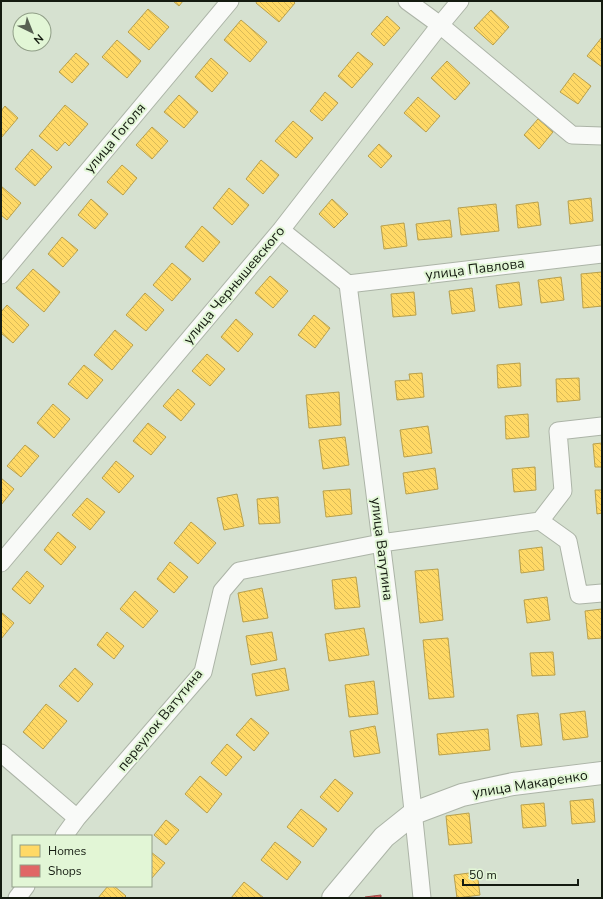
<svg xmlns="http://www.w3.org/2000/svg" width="603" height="899" font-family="'Nunito Sans',sans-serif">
<defs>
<pattern id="homes-back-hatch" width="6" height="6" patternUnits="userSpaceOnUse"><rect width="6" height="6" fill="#ffd966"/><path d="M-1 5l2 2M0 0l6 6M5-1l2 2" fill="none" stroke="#daba57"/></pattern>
<pattern id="shops-back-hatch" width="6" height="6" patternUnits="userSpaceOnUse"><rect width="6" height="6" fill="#e06666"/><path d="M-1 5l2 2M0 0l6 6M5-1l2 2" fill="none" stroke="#b45353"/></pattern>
</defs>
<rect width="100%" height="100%" fill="#d6e1d0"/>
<!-- homes -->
<path fill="url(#homes-back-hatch)" stroke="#b8a04c" d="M173,1H183L179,6Z
M257,1H293L295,3L279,22L256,3Z
M148,9L169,27L149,50L128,32Z
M491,10L509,27L493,45L474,28Z
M387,16L400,28L384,46L371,34Z
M241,20L267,42L250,62L224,40Z
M602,37V67L587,56Z
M117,40L141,61L127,78L102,57Z
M358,52L373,64L352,88L338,76Z
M76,53L89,64L72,83L59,72Z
M211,58L228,73L212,92L195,77Z
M447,61L470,83L455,100L431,78Z
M574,73L591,86L578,104L560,92Z
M325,92L338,103L322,121L310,111Z
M179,95L198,112L184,128L164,112Z
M418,97L440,116L426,132L404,113Z
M65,105L88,124L69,146L65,142L57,151L39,136Z
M5,106L18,118L1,138V111Z
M538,119L553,132L539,149L524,135Z
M293,121L313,138L296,158L275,141Z
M152,127L168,141L152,159L136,145Z
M379,144L392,156L381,168L368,156Z
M32,149L52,167L35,186L15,169Z
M261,160L279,175L263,194L246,179Z
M122,165L137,178L123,195L107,182Z
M1,186L21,203L7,220L1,215Z
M229,188L249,205L232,225L213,208Z
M591,198L593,221L570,224L568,201Z
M91,199L108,214L95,229L78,215Z
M332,199L348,214L334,228L319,214Z
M538,202L541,225L518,228L516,205Z
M496,204L499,231L461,235L458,208Z
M450,220L452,237L418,240L416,224Z
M404,223L407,246L384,249L381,226Z
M202,226L220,242L203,262L185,247Z
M62,237L78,250L63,267L48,254Z
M172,263L191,279L172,301L153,285Z
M33,269L60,292L44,312L16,288Z
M602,272V306L583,308L581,274Z
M270,276L288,291L273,308L255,293Z
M561,277L564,300L541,303L538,280Z
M519,282L522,305L499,308L496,285Z
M472,288L475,311L452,314L449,291Z
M414,292L416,315L393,317L391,294Z
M145,293L164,310L146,331L126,315Z
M7,305L29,325L13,343L1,333V312Z
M314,315L330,328L315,348L298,335Z
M236,319L253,334L238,352L221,337Z
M115,330L133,345L112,370L94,355Z
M207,354L225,369L210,386L192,371Z
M520,363L521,386L498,388L497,365Z
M84,365L103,380L87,399L68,384Z
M422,373L424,397L397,400L395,381L410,380L409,374Z
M579,378L580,400L557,402L556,379Z
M178,389L195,404L181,421L163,406Z
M339,392L341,425L309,428L306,395Z
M53,404L70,419L54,438L37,423Z
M528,414L529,437L506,439L505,416Z
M148,423L166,437L151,455L133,441Z
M428,426L432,453L404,457L400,430Z
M345,437L349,465L323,469L319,440Z
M602,443V467H595L593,444Z
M25,445L39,456L21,477L7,466Z
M116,461L134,476L119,493L102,478Z
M535,467L536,490L514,492L512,469Z
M435,468L438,489L406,494L403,473Z
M1,478L14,489L1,505Z
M350,489L352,514L326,517L323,491Z
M595,490H602V513L597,514Z
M237,494L244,526L224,530L217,498Z
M278,497L280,523L259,524L257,499Z
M87,498L105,512L90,530L72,515Z
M191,522L216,543L198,564L174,543Z
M58,532L76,547L61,565L44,550Z
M542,547L544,570L521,573L519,550Z
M170,562L188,577L174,593L157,579Z
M438,569L443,620L420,623L415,571Z
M27,571L44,586L30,604L12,589Z
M356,577L360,607L335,609L332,580Z
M262,588L268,618L243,622L238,593Z
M135,591L158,611L143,628L120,609Z
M547,597L550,620L527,623L524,600Z
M602,609V638L588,639L585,611Z
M1,612L14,623L1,639Z
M364,628L369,655L329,661L325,634Z
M107,632L124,646L114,659L97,645Z
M272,632L277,660L251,665L246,636Z
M448,638L454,697L429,699L423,640Z
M553,652L555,675L532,676L530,653Z
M75,668L93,684L78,702L59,686Z
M285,668L289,690L256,696L252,674Z
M374,681L378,714L349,717L345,685Z
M46,704L67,721L43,749L23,732Z
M585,711L588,737L563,740L560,714Z
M538,713L542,745L521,747L517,715Z
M251,718L269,733L254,751L236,735Z
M375,726L380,753L354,757L350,731Z
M488,729L490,750L439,755L437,734Z
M227,744L242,757L226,776L211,763Z
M200,776L222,794L207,813L185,794Z
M335,779L353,793L338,812L320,797Z
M593,799L595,822L572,824L570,801Z
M544,803L546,826L523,828L521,805Z
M301,809L327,829L313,847L287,827Z
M469,813L472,843L449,845L446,816Z
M166,820L179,830L166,845L154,835Z
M275,842L301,862L287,880L261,860Z
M151,852L165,863L151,879Z
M477,872L480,895L457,898L454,875Z
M244,882L264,898H231Z
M108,886H114L126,896L124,898H98Z"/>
<!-- shops -->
<path fill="url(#shops-back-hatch)" stroke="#a3504c" d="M381,895V898H365V897Z"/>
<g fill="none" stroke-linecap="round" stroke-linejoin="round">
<defs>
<path id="street" d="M407,1L440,25L572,135L602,136
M281,230L348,284
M1,275L230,1
M348,284C374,488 402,693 422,898
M348,284L602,254
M602,426L558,431L563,491L540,521L568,541L579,595L602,593
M1,563L281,230L440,25L460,1
M1,753L77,818
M64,836L77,818L203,672L222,591L239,571L381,543L540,521
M17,898L26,886"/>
<path id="secondary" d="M333,898L384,837L414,813L462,795L513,784L602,773"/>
</defs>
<!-- street casing -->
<use href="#street" stroke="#acb4a7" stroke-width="19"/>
<!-- secondary casing -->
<use href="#secondary" stroke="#acb4a7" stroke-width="24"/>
<!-- street -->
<use href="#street" stroke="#f9faf8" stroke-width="17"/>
<!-- secondary -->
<use href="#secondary" stroke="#f9faf8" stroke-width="22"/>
</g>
<g text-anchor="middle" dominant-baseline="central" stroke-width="4" stroke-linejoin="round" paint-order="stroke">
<!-- street labels -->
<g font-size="14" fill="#141b10" stroke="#e2f6d6">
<text transform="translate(115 138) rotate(-50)">улица Гоголя</text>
<text transform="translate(475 269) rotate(-7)">улица Павлова</text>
<text transform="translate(234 285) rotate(-50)">улица Чернышевского</text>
<text transform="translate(382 549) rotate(83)">улица Ватутина</text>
<text transform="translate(160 720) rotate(-51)">переулок Ватутина</text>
<text transform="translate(530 784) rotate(-9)">улица Макаренко</text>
</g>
</g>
<!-- border -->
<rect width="603" height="899" fill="none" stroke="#141b10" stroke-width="4"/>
<!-- legend -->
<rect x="12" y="835" width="140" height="52" fill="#e2f6d6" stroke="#909e87"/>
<rect x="20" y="845" width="20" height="12" fill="#ffd966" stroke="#909e87"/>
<text x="48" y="855" font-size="12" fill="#141b10">Homes</text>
<rect x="20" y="865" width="20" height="12" fill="#e06666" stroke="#909e87"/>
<text x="48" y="875" font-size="12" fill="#141b10">Shops</text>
<!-- north arrow -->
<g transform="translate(32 32) rotate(137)"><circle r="19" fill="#e2f6d6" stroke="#909e87"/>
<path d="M0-3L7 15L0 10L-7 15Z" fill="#586053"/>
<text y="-6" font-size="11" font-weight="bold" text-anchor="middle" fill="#141b10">N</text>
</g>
<!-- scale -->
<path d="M463 879v6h115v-6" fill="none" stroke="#141b10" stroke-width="2"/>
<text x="469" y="879" font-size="12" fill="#141b10" stroke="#e2f6d6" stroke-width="3" paint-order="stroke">50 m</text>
</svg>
